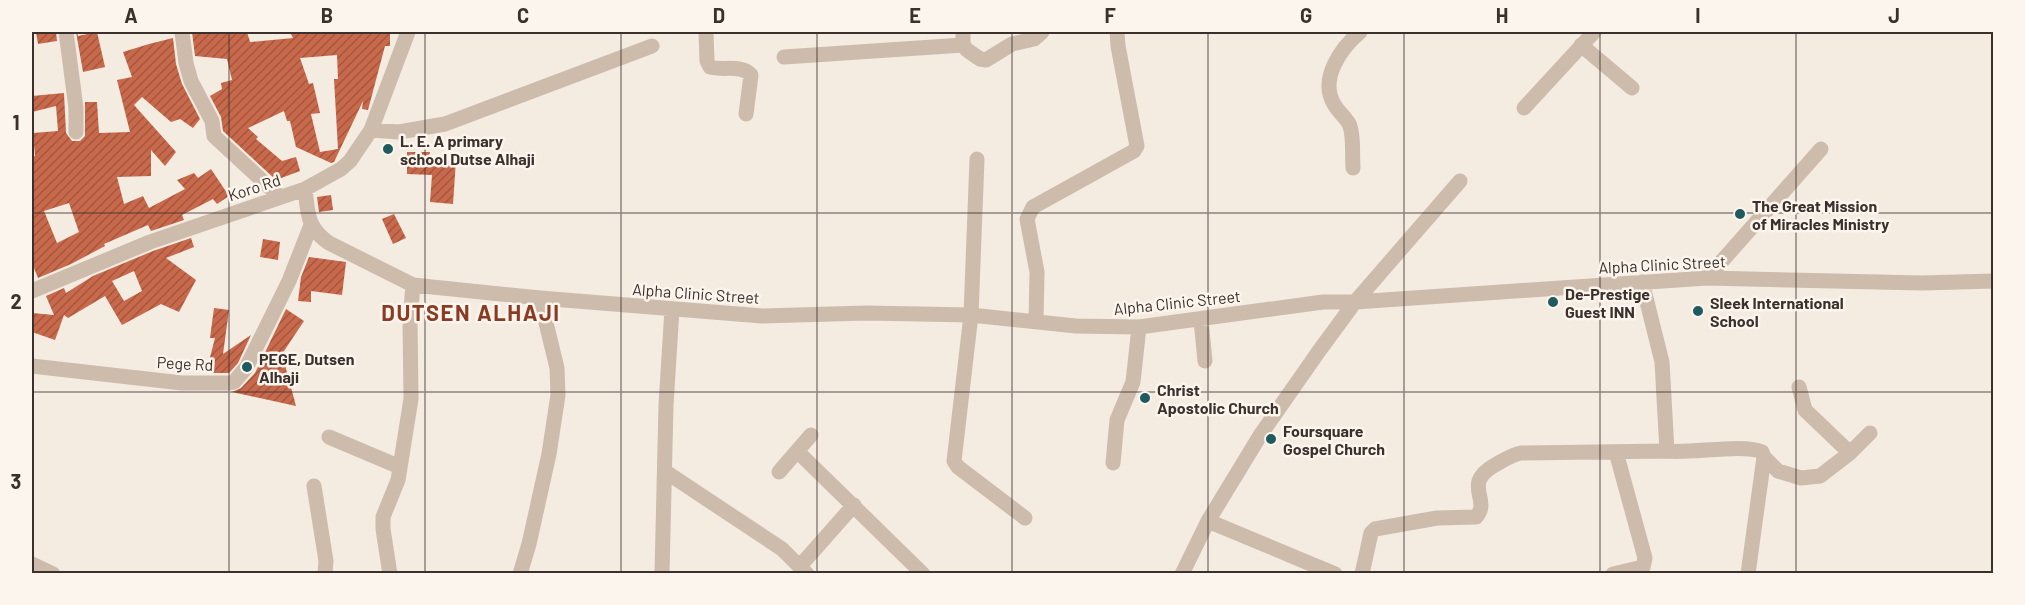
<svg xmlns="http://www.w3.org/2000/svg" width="2025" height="605" font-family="Barlow,sans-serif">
<defs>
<pattern id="building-hatch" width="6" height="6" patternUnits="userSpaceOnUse" patternTransform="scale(1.5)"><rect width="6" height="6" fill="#c8694b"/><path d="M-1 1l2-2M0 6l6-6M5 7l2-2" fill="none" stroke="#a4573f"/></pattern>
</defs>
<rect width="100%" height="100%" fill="#f4ebe1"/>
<!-- building -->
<path fill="url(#building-hatch)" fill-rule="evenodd" d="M36,32H56L57,41L38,44Z
M76,32H77L78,36L97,32L105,67L83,72Z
M192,32H247L250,42L293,38L290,32H390V46H385L368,110L362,109L363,101L334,162L331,163L296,147L290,121H287L284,111L248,128L258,137L256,139L282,161L296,157L300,171L276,180L223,131L221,117L210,96L222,89L221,83L232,80L227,59L195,56ZM337,55L338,79H334L338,149L320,152L311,114L320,113L313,83L309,84L300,58Z
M173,38L176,64L182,84L200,119L193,128L180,119L171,122L142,97L134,105L176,152L165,166L151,150V176L117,177L124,204L143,196L149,208L185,189L177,180L194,173L198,178L211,169L229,196L217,204L213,199L182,215L184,220L151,231L148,225L104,244L105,246L71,264L38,278L32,263V157L35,156L33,133L58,131L56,106L32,112V96L64,93L66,133L72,141H80L85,136V102H97L99,133L130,132L117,80L132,77L123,52L149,44ZM69,203L79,232L57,243L44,211Z
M407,152H430L429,158L456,160L453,204L430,202L432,175L407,174Z
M331,195L333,210L319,212L317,197Z
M394,214L406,238L393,244L382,219Z
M191,238L194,247L166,258L196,280L179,312L161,304L122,325L105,296L68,318L64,315L55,340L32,332V313L54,315L46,296L64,288L66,293L93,276L153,251ZM134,271L142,291L124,301L112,281Z
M263,239L280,242L278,260L260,257Z
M309,257L346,262L342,295L311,291V302L298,301L301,277Z
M214,308L229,310L223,354L251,335L238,363L229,373H206L215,338H210Z
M286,309L304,321L282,354L296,406L232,392L241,388L255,373Z"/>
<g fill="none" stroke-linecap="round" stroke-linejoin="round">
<!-- minor -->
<path stroke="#cdbbac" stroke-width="15" d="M66,32L76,108V132
M182,32L186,63L191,81L212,121L214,136L280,197
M706,32L707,61L710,67C722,71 742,64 751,75L746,114
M963,32V45L967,50L980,59L986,60L1012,44L1034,39L1042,32
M1581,45L1632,88
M784,57L963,45
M1524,108L1594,32
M371,130L399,132L445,124L652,46
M977,159L971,315L954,461L958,467L1025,518
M1353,168C1352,155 1354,138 1350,126C1347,118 1338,112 1334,104C1319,79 1341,48 1360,32
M305,189C308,214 307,228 329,243L413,285L540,298L762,316L867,313L971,315L1076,326L1139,327L1323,302H1355L1707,278L1922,283L1994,281
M1707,278L1821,149
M1642,282L1662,362L1667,451
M32,291L150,242L305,189L341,169L350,161L371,130L408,32
M1201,320L1205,361
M1036,322L1037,272L1027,219L1033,207L1134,151L1137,146L1118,46L1117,32
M32,366L182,383H229L234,382L246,368L289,281L311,225
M1799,387L1805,410L1850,453
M329,437L400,467
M797,451L923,574
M1764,457L1778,471L1801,478L1820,476L1850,453L1870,433
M1113,463L1117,420L1133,382L1139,327
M666,472L782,549L807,574
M779,472L811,435
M314,486L326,561L325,574
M1208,521L1335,574
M32,564L53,574
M800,566L854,505
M390,574L383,529V517L398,480L411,399L410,321L413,285
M520,574L529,544L549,454L558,395L557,368L540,298
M662,574L666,405L672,309
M1182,574L1208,521L1261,434L1319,351L1355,302L1460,181
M1362,574L1371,533L1375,529L1437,518L1476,517C1492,500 1461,484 1495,465C1504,460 1511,455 1521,453L1667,451C1691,454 1744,443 1762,452L1764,457L1748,574
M1613,574L1643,567L1645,558L1616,452"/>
</g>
<!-- grid -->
<path fill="none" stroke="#3b302b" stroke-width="1.5" stroke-opacity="0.55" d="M229,32V574M425,32V574M621,32V574M817,32V574M1012,32V574M1208,32V574M1404,32V574M1600,32V574M1796,32V574M32,213H1994M32,392H1994"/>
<!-- markers -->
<g fill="#1f5a5e" stroke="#fbf5ee" stroke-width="2">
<circle cx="388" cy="149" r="6"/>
<circle cx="1740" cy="214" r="6"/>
<circle cx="1553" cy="302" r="6"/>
<circle cx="1698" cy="311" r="6"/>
<circle cx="247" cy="367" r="6"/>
<circle cx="1145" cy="398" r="6"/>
<circle cx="1271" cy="439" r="6"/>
</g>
<g text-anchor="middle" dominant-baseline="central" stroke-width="5" stroke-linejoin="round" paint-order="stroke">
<!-- poi labels -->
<g font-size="16" font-weight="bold" fill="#3b302b" stroke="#fbf5ee" text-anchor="start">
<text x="400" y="140">L. E. A primary<tspan x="400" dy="18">school Dutse Alhaji</tspan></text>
<text x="1752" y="205">The Great Mission<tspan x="1752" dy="18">of Miracles Ministry</tspan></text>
<text x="1565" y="293">De-Prestige<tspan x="1565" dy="18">Guest INN</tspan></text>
<text x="1710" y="302">Sleek International<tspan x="1710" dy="18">School</tspan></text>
<text x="259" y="358">PEGE, Dutsen<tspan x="259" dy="18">Alhaji</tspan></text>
<text x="1157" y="389">Christ<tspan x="1157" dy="18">Apostolic Church</tspan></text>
<text x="1283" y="430">Foursquare<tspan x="1283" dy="18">Gospel Church</tspan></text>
</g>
<!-- street labels -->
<g font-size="16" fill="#3b302b" stroke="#fbf5ee">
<text transform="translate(254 187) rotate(-18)">Koro Rd</text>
<text transform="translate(1662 264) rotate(-3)">Alpha Clinic Street</text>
<text transform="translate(696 293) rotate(4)">Alpha Clinic Street</text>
<text transform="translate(1177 302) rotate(-6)">Alpha Clinic Street</text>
<text transform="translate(185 363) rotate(3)">Pege Rd</text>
</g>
<!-- district labels -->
<g font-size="22" font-weight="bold" letter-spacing="1.5" fill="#8c3b22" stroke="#fbf5ee">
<text x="471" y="312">DUTSEN ALHAJI</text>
</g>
</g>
<!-- border -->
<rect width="2025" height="605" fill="none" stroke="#fbf5ee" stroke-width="66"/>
<rect x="33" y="33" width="1959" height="539" fill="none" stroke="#3b302b" stroke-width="2"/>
<g font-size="20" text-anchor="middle" font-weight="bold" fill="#3b302b">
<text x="131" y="23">A</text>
<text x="327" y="23">B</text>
<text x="523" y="23">C</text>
<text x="719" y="23">D</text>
<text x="915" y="23">E</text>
<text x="1110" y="23">F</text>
<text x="1306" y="23">G</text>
<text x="1502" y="23">H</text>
<text x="1698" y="23">I</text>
<text x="1894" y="23">J</text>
<text x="16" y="130">1</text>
<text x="16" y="309">2</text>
<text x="16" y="489">3</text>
</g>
</svg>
